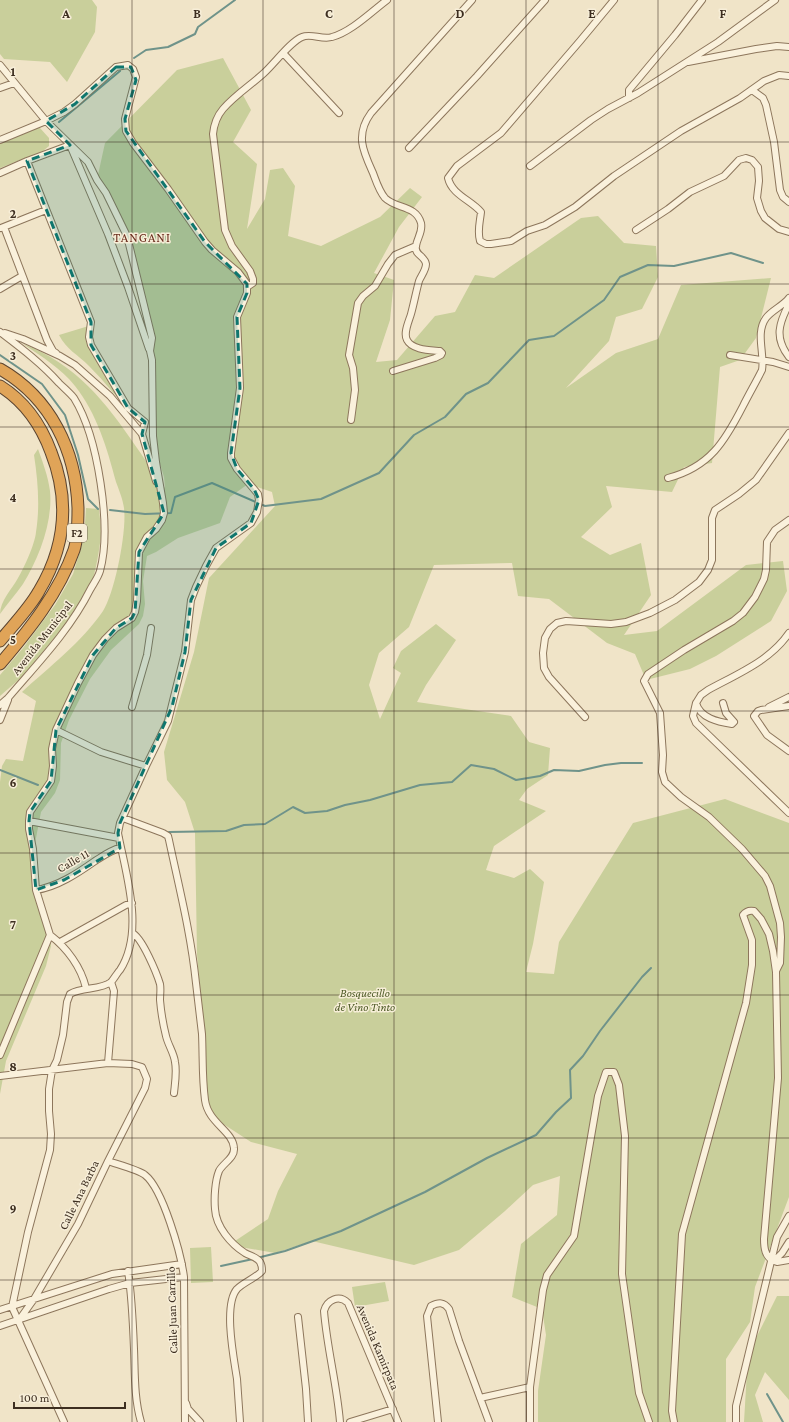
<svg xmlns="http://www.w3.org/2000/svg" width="789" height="1422" font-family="'Crimson Pro',serif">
<rect width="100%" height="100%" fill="#f0e4c8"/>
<!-- green -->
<path fill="#c9cf9b" d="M0,0H92L97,7L95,32L67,82L50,62L4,59L0,54Z
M223,58L251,110L233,142L257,164L247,229L265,199L270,170L283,168L295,186L288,236L321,246L380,217L410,188L422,197L399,227L374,273L394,280L390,320L376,362L397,360L435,316L455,312L475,275L494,278L581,218L598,216L624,243L656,246L658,277L642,309L616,317L609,341L566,388L616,353L658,339L681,285L771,278L756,338L740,360L720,367L712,463L684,467L672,492L606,486L612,507L581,537L610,555L641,543L651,595L624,635L657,631L746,565L783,561L787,591L771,621L716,656L690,669L646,680L635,654L607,643L549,599L518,596L512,563L434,565L409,627L379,653L369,685L380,719L401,673L393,668L401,651L436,624L456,640L426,685L417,702L511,716L529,742L550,748L548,775L527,789L519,800L546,811L494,846L486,870L514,878L530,869L544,882L533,944L526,972L554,974L559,942L633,823L725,799L789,823V1197L755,1287L750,1322L726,1359V1422H538V1391L546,1335L542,1309L512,1297L521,1244L557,1215L560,1176L533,1185L505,1211L459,1250L414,1265L312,1241L275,1253L229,1245L268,1219L278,1191L297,1154L251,1142L211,1116L205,1107L203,1032L197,954L195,833L185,802L167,780L164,752L194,652L209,578L275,506L272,492L248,484L230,497L220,523L178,538L156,552L147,556L143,581L145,604L143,616L139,624L111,650L90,679L69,720L61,743L60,780L55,793L41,812L31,864L50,932L51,946L46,966L6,1061L0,1094V782L2,766L6,759L23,761L36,701L22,692C49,667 82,642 103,611C115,592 127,531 124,508C123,500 119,490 116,482C107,448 97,414 75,386C62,369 41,356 23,344C76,364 106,402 137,448C146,460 155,477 165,488L164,477L155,447L156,362L129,245L108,200L96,184L105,143L177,70Z
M35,128H40L49,138V146L43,151L0,168V143Z
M92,325L91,330L92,341L131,407L134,417C119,400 105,382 89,366C77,354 67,350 59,335Z
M38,449C43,463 48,476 50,491C53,522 39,558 23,584C16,594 7,604 0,614C0,601 12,589 18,578C24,568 35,544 36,532C40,507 38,481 34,455Z
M86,508L99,509C100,520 102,532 100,543C96,573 87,610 67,633C47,657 23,676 0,696V675L23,648L55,605L73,574L84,538Z
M211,1247L213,1282L191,1283L190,1248Z
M385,1282L389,1301L355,1307L352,1287Z
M777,1296H789V1400L765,1372L755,1395L763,1422H744L748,1354Z"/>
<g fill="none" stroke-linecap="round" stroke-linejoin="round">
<!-- stream -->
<path stroke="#6f938a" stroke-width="2" d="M134,58L146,50L168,47L195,34L198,27L235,0
M59,122L120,71
M0,355L42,384L65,415L78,455L88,499L98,509
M110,510L145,514L171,513L175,497L212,483L265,506L321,499L379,473L414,435L445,417L466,394L488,383L529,340L554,336L604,300L620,277L648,265L674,266L731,253L763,263
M0,770L38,785
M169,832L226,831L244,825L265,824L293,807L305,813L327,811L345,805L370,800L420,785L452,782L471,765L494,769L516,780L540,776L554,770L579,771L605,765L621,763H642
M257,1258L285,1251L341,1231L425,1192L487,1158L536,1135L556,1112L571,1098L570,1070L583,1056L600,1031L642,977L651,968
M221,1266L253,1259
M767,1394L783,1422"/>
<defs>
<path id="minor" d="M614,0L580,41L501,133L457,166L448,178C452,195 471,200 481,212C480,222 477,231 480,241L486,244H491L511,241L527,231L545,225L575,207L614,176L681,131L740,98L764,81L779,75L789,76
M283,53L339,113
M688,62L756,49L777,46L789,47
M0,65L46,121L88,162L97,180L106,193L127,236L152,338L150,351L152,360L153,436L156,462L163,503L164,513L162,520L156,529L147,537L139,552L137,601L135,612L132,618L116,628L105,639L93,655L78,683L56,730L52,749L53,766L51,781L30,812L29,821V829L33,849L36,890L50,935
M0,88L14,83
M752,90L763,98L766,105L774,142L780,190L783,197L789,202
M629,98V90L675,35L702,0
M0,140L46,121L64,112L75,104L116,67L128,65L133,69L136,77L125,119L126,131L133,143L168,189L205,242L212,250L238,272L247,284V293L237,317L240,388L231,453V458L237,469L258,494L259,500L257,512L251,523L216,548L206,566L196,587L191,600L185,652L168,721L146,766L120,823L118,833C126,875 145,931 120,970C117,973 114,979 111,982C101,990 82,987 70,994L67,1002L63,1035L57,1060L52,1070L49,1089V1111L51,1134L50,1150L28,1232L12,1307L64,1422
M409,148L477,76L545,0
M27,161L91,322L89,337L91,345L128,408L145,422L142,434
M530,166L591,120L608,109L638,93L718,42L775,0
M0,173L27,161L70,145L108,234L128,287L149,349
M4,227L47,340L53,351L56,353
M1,228L46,210
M636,230L668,209L690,192L724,176L739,160L746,158L752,160L758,167L759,181L757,198L761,211L765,218L779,229L789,232
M247,287L253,283V279L250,271L232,246L225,230L213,134C214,124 217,116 223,109C235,95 251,85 264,73C275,63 290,42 302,37C311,33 322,40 332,37C351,32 371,12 387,0
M0,289L22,276
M789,304C779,323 774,338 789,357
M0,332C21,348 41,363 59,383C64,388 70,393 74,398C98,437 112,527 100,571C98,578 93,584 90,590C70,630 37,664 8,698L0,705
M5,333L23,339L60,356L75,365L110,396L142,434L156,481
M730,355L773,362L789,367
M393,371L435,358L441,355L442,353L440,351C430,350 412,350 407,340C403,333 409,321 411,314C414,303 416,292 419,281C421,276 426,270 426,264C425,256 414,255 416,246C417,238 423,232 421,223C416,205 396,209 385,198C379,191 376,181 373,173C363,151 355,135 371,113L472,0
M351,420L355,390L353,368L349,355L358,303L363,296L375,286L388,264L395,255L416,246
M668,478C710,467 725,441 743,406C749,394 756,382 762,370C765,354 755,333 766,318C772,310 783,306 789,298
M696,703L693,716L696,723L789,813
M723,703L726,713L734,722L732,724C718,722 700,718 696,703L701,695L708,690C737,674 770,661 789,633
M789,706L761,710L758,711L754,716L767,735L789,751
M132,707L147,655L151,628
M769,707L789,697
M585,717L549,677L544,668L543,653L545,638L550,629L557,623L566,621L611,624L626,622L650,613L675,600L699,582L708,570L712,560V518L715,510L739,494L756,480L789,433
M0,720L8,700
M56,730L101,752L146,766
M123,818L163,833L168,836L169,840C179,887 191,934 196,983C198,1000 200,1017 202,1034C203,1056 202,1078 205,1100C208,1123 233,1131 234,1148C235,1158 223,1163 219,1171C215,1181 214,1198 215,1209C216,1227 231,1244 245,1253C250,1256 257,1257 260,1262C262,1265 262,1268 262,1271L260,1273C253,1279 243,1283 237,1289C223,1305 234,1359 237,1379C238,1393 239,1408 240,1422
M29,821L119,838
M36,890C57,887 78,873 95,861C103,856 111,850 120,848
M132,933C142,937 157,974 160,984C161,989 160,995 160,1000C161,1012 163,1024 166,1036C168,1045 174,1053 175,1062C177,1072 175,1083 174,1093
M50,935C67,948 81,967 86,988
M60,942L126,905L132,903
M776,971L780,963L781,937L780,923L770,886L765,876L742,849L709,817L681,797L665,782L662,772L663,755L660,713L644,681L648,674L684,650L733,621L743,613L755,597L764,579L766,570L767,542L775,530L789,520
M0,1055L50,935
M108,1063L114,991L111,982
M0,1076L108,1063L132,1064L142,1067L147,1079L145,1088L108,1161L78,1224L34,1299L19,1320
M108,1161C116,1164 139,1170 145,1175C163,1189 181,1254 184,1277L185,1422
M774,1261L777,1262L789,1260
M128,1271C132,1297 133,1323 134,1349C135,1373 134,1398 141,1422
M0,1310L112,1274L182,1264
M298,1317L306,1389L308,1422
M0,1326L109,1289L130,1283L184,1277
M480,1398L530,1387
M186,1403L188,1409L200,1422
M340,1422C337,1385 327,1348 324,1311C327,1300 339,1294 348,1303L398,1422
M350,1422L393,1409
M438,1422L427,1316L431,1306C439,1302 444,1302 449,1309L459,1341L489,1422
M530,1422V1387L543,1290L547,1275L574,1236L598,1096L606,1072H614L619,1085L625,1136L622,1274L639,1393L649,1422
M674,1422L672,1411L682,1234L746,1003L752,965V940L743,915C746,911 749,910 754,911L761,919L769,934L773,951L776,972L778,1078L764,1239C764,1248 765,1257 774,1261L782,1253L789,1242
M736,1422V1406L774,1249L777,1237L789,1216"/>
<path id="motorway" d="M0,369C51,398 76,451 78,508C78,521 78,538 74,550C59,593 29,630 0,664
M0,386C24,401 41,425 51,452C70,500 66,546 39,591C29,609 13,625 0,641"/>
</defs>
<!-- minor casing -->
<use href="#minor" stroke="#8d765c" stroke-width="8"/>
<!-- motorway casing -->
<use href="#motorway" stroke="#5b4430" stroke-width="13"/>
<!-- minor -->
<use href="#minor" stroke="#faf1dc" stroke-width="6"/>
<!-- motorway -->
<use href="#motorway" stroke="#e0a458" stroke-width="11"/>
</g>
<!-- marked area -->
<path fill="#0f766e" fill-opacity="0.2" stroke="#0f766e" stroke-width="3" stroke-dasharray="8 5" stroke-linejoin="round" d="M116,67H131L136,80L125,119L126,131L205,242L247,284V293L237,317L240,388L231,453L237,469L254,489L259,500L251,523L216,548L191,600L185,652L172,707L120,823L118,833L120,848L64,880L36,890L29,821L30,812L51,781L56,730L93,655L116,628L132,618L135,612L139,552L164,513L142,434L145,422L128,408L91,345V322L27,161L70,145L46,121L75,104Z"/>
<!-- grid -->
<path fill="none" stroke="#3d2e20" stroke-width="1" stroke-opacity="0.55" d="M132,0V1422M263,0V1422M394,0V1422M526,0V1422M658,0V1422M0,142H789M0,284H789M0,427H789M0,569H789M0,711H789M0,853H789M0,995H789M0,1138H789M0,1280H789"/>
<g text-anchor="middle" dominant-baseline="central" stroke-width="3" stroke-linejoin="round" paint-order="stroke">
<!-- shield labels -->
<rect fill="#f7eed8" stroke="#756857" stroke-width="1" x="67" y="524" width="20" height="18" rx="3"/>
<g font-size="11" font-weight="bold" fill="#3d2e20">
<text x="77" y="533">F2</text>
</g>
<!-- street labels -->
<g font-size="12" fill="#3d2e20" stroke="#f7eed8">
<text transform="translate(42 638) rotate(-52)">Avenida Municipal</text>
<text transform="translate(73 861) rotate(-30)">Calle 11</text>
<text transform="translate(79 1195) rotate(-64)">Calle Ana Barba</text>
<text transform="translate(172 1310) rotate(-92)">Calle Juan Carrillo</text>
<text transform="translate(378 1347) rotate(67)">Avenida Kamirpata</text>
</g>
<!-- park labels -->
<g font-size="12" font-style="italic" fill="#4d5a26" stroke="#f7eed8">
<text x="365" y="993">Bosquecillo<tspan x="365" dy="14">de Vino Tinto</tspan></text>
</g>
<!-- neighbourhood labels -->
<g font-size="13" letter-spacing="1" fill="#6b2e1e" stroke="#f7eed8">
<text x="142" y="237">TANGANI</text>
</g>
</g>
<g font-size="13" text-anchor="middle" font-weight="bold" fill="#3d2e20" stroke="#f7eed8" stroke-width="3" stroke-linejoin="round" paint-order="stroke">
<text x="66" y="18">A</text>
<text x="197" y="18">B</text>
<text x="329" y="18">C</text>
<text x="460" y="18">D</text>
<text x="592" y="18">E</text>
<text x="723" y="18">F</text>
<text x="13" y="76">1</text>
<text x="13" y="218">2</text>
<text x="13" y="360">3</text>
<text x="13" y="502">4</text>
<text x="13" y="644">5</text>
<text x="13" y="787">6</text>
<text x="13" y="929">7</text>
<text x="13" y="1071">8</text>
<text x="13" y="1213">9</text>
</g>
<!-- scale -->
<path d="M14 1402v6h111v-6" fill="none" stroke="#3d2e20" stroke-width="2"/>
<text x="20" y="1402" font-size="12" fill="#3d2e20" stroke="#f7eed8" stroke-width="3" paint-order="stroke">100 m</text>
</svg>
